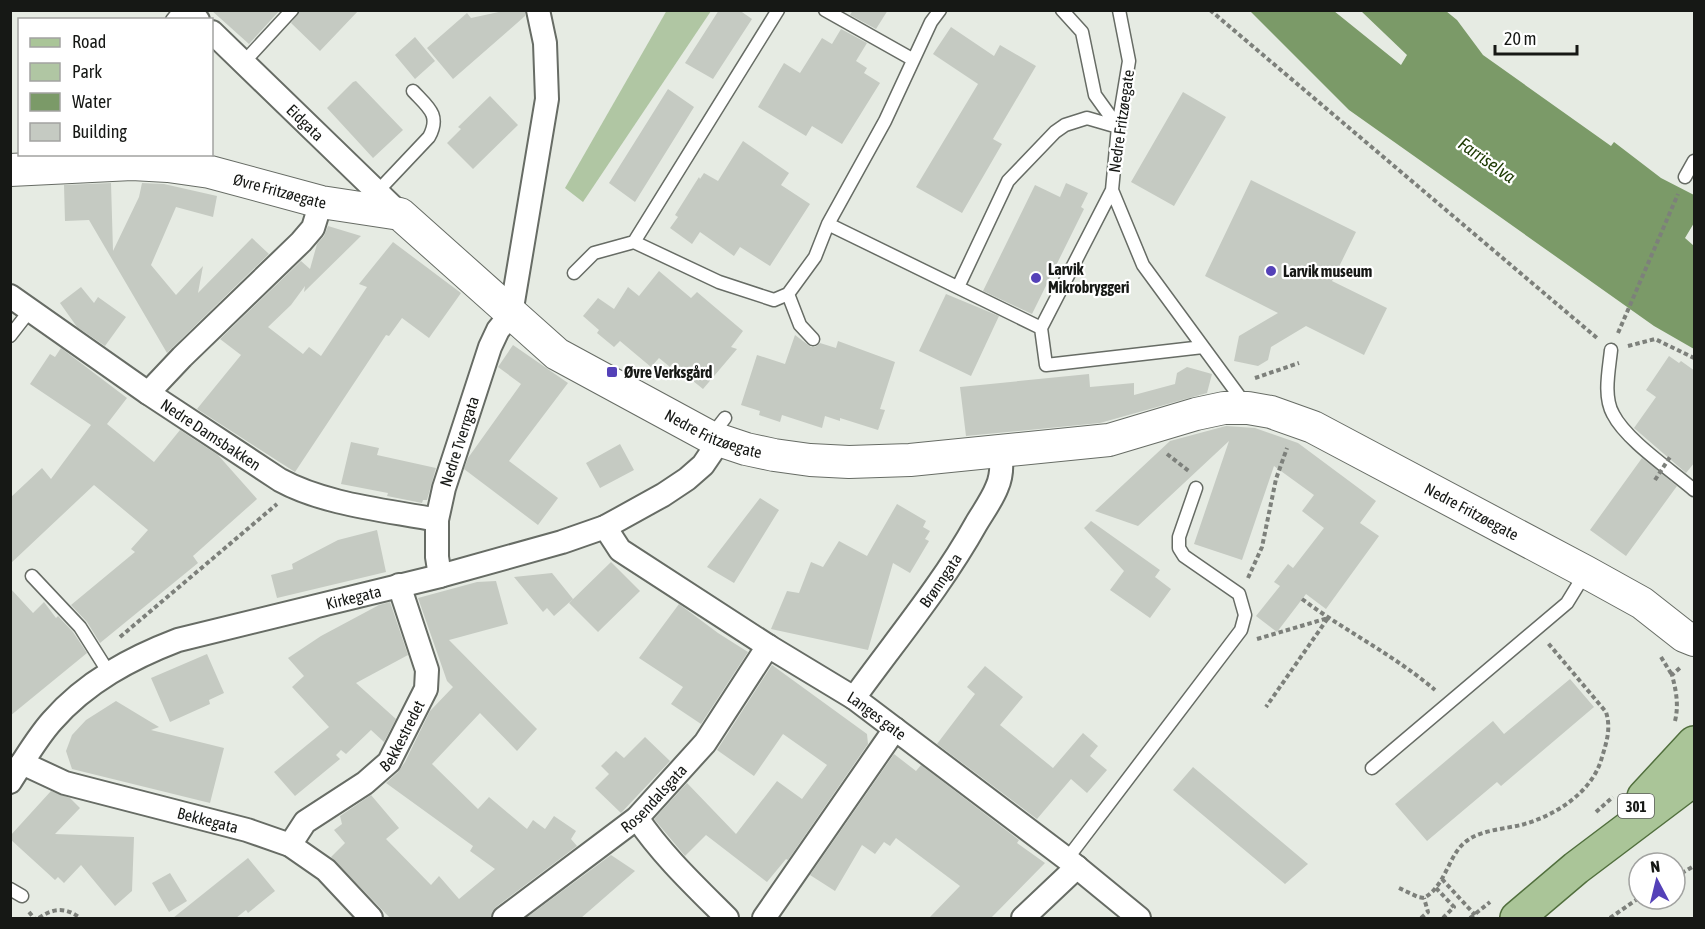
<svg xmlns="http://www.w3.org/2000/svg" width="1705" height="929" font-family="'Asap Condensed',sans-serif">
<rect width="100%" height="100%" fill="#e6ebe3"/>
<!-- green -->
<path fill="#b0c6a3" d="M667,10L711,11L583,202L565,188Z"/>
<!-- water -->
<path fill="#7b9a68" d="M1250,11H1334L1401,65L1407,55L1361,11H1446L1457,20L1483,55L1611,146L1614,142L1661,178L1694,195V223L1685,238L1694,246V349L1654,326L1349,110Z"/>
<!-- building -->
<path fill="#c5cac2" d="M211,10H280L249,44Z
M359,10L320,51L291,23L300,10Z
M508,10H525V16L453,79L427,48L467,13L471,18Z
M719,10H739L752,19L713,79L685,63Z
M853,10H888L876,29L850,15Z
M951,27L994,56L1000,45L1036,66L993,139L1002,144L962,213L916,187L978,84L933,54Z
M841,29L867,43L856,61L867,68L864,73L880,83L842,144L812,126L806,136L758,107L784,63L800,73L822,38L832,44Z
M415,37L435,61L415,79L395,55Z
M356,81L403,130L373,158L327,108L353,82Z
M668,89L694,107L635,202L609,183Z
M1183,92L1226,117L1174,206L1131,182Z
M490,96L518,125L473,169L447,143L461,129L458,127Z
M743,141L789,173L781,185L810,204L770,266L740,247L734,256L700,232L692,244L670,228L678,217L675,215L699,177L700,179L704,173L718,181Z
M1251,180L1356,232L1332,281L1387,308L1364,355L1306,326L1271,347L1268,360L1258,366L1234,361L1239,336L1278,313L1205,276Z
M111,183L113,251L139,197L142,183L164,184L217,196L213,217L176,207L151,265L176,295L203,266L198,293L252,238L269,254L167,353L89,220L65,221L64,185Z
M1066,183L1088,193L1081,207L1084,209L1032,314L983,291L1035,185L1060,197Z
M328,226L361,236L304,292L305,286L291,305L268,327L303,354L309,347L321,356L367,287L359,284L393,242L461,293L429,338L402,318L389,336L386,335L295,472L197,409L241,355L220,339L301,261L310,269L317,244L324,236Z
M659,271L691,298L697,292L743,331L731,347L737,349L703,389L672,364L670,367L659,358L651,367L620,341L614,347L597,333L599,330L583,316L598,298L614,309L628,287L639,296Z
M81,287L94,303L98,297L126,317L105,346L77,327L60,303Z
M946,294L999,316L971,376L919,351Z
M795,335L811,347H815L820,343L836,348L838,341L895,362L880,409L885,410L878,430L840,418V421L825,416L822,428L782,415L780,422L759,415L760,411L741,405L757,355L785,364Z
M513,345L568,383L509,461L558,498L538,525L464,469L468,458L521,384L498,367Z
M61,348L127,398L107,424L154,462L180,430L218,455L257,499L193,556L198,563L100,643L87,622L71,605L135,552L131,549L148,530L94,485L10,564V498L42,468L51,479L91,425L30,384L50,354L55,357Z
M1669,356L1679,363L1681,361L1695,371V462L1686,473L1634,428L1656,397L1646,390Z
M1187,367L1212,374L1207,393L1100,423L966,436L960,387L1089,374L1090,387L1134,383V395L1175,384L1177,373Z
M1226,426L1255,428L1298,443L1376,501L1360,523L1379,536L1326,609L1306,594L1277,632L1256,616L1280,586L1274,582L1288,564L1293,568L1324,528L1302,511L1314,495L1274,466L1242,560L1194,544L1229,441L1138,526L1095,511L1170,441Z
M351,442L379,448L377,455L436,468L427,500H423L422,503L387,496L388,493L341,484Z
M620,444L634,470L600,488L586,463Z
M1642,458L1677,486L1626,556L1590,530Z
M760,498L779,510L734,583L707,567Z
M897,504L926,521L923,527L930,531L925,539L929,541L910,573L893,563L868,650L771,629L787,591L799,593L811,562L823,567L839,541L867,556Z
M1091,521L1160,570L1155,577L1171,589L1150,618L1110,590L1124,571L1084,528Z
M377,530L386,572L277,598L271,575L293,569L292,564L338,540Z
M611,562L640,591L598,632L569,603Z
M552,573L573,599L554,616L547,608L543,612L514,577Z
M496,581L508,624L449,640L537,729L517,751L480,713L432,764L478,809L489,797L527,829L533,820L545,829L554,816L576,831L571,839L577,846L496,907L492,912L491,918H390L331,857L345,843L334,830L342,824L340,816L371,795L399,828L386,839L431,885L439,876L459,899L495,869L470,851L473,846L386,783L398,772L405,762L430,711L453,687L447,681L418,598L477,582Z
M10,588L33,613L44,602L56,618L58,616L73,632L87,653L10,716Z
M390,602L408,655L356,683L396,719L384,742L371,730L346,754L341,750L336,755L340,759L295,796L274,772L329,727L292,687L304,676L288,658L321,636L379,605Z
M679,604L718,633L748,652L701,724L671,704L683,687L639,658Z
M207,654L224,693L209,700L210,704L170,722L151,678Z
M772,665L867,734L868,744L788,860L786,859L767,882L706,835L685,856L654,819L687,783L736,834L777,781L802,799L827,765L783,734L754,776L717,750Z
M985,666L1023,697L1000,725L1053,768L1083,733L1098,746L1090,756L1107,770L1087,793L1071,779L1037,819L937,744L975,694L967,687Z
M1570,679L1594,707L1501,786L1497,782L1427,841L1395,804L1493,721L1504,734Z
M116,701L159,727L151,730L224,748L210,803L72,769L66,751L72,735L86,720Z
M645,737L670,761L621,813L595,788L609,774L601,766L616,751L624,758Z
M894,754L916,771L921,765L1019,840L1017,843L1045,863L991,918H929L960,886L896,838L890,846L884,842L875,854L862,845L835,891L810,875Z
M1193,767L1308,864L1285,884L1173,790Z
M51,791L70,798L80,808L55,834L134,837L132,891L115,906L81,865L64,883L58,877L55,880L10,839V836Z
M611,855L635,871L581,918H526Z
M248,858L275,891L248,913L246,910L236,918H173Z
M170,873L187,901L169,912L152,883Z"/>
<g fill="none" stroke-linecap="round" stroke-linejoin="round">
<defs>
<path id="lane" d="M825,10L912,59
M1062,10L1082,32L1095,95L1118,127
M1119,10L1129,61L1118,127L1112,190L1143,265L1245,404
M172,20L180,10
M243,63L292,10
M1685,177L1694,161
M1112,190L1041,328L1046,365L1203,347
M377,192L429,137C441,115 428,107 413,91
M828,224L1041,328
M634,242L719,282L774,300L788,294L815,257L828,224L885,121L931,22L940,10
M574,273L594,253L634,242L778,10
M958,287L1008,181L1055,132L1065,125L1087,118L1118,127
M788,294L800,325L813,339
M10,336L31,309
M1611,350C1609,370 1603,396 1613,414C1626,440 1671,470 1694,490
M711,436L725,418
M32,576L80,627L109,673
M1372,768L1567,603L1586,572
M1067,859L1241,630L1245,615L1239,594L1184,556L1179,548V537L1196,488
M10,889L22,896"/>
<g id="street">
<path d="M189,10L198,20"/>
<path id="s1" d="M212,32L400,214"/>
<path id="s2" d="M10,296L148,393L280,480C326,505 386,510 437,520"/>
<path d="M148,393L182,357L301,242L313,228L321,202"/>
<path id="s3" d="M605,527L620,550L768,646L854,698L1067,859L1139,918"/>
<path id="s4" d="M440,576L437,557V520L444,488L490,347L498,330L511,314L547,99L545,43L538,10"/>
<path id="s5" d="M854,698C895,641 942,585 976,524C983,512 992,500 997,487C1002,476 1002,463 1000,451"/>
<path id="s6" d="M22,763L65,783L247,830L290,845L326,870L371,918"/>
<path id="s7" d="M10,782C23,762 36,739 52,721C86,682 131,658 178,640L440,576L562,542L605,527L663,495L687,479L703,465L720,440"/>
<path d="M637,818C662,855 695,886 727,918"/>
<path id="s8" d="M290,845L305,822L365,783L389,762L426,689L427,670L399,585"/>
<path id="s9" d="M504,918L637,818L705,743L768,646"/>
<path d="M764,918L895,729"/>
<path d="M1023,918L1077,867"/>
</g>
<g id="secondary">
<path id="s10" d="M10,170L132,164L168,166L210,172L321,202L400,214L557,354L710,437L746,449L774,455L810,460L849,462L910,460L1109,440L1196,414L1224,408H1248L1271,412L1313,427L1586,572L1642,603L1684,636L1694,640"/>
</g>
<path id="primary" d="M1644,797L1694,743
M1517,918L1576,868L1694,779"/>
</defs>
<!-- lane casing -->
<use href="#lane" stroke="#676c65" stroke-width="15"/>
<!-- street casing -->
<use href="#street" stroke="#676c65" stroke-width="26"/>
<!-- secondary casing -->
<use href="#secondary" stroke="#676c65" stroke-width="34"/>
<!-- primary casing -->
<use href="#primary" stroke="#516f3d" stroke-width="36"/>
<!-- path -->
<path stroke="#7d807b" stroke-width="4" stroke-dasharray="4.5 3" stroke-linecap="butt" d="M1210,10L1597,338
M1618,333L1678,194
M1628,346L1655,339L1694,358
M1255,378L1299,363
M1167,454L1190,472
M1248,578L1262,547L1276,479L1287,448
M1302,599C1345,631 1394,655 1435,690
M120,637L277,504
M1257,639L1328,618L1266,707
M1661,657L1672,675
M1675,721C1679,705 1676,690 1672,675L1681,667
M1596,812L1613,797
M1675,877L1694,866
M1442,879L1475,915
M1399,888L1418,897L1424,898C1447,885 1448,853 1468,840C1482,830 1504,829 1521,825C1555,816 1593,792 1602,757C1607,741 1611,728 1606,712L1548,643
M1436,888L1454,907L1443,918
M29,912L34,918
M39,918C53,908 66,907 80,918
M1421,918L1428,912L1424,898
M1470,918L1490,902
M1610,918L1639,898"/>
<!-- lane -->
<use href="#lane" stroke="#fff" stroke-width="12"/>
<!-- street -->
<use href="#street" stroke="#fff" stroke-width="22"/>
<!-- secondary -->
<use href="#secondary" stroke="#fff" stroke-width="32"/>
<!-- primary -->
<use href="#primary" stroke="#aac598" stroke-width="33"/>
<!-- path-bridge -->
<path stroke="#7d807b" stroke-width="4" stroke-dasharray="4.5 3" stroke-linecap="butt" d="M1655,480L1670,457"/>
</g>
<!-- markers -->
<g fill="#5441b8" stroke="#fff" stroke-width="2">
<circle cx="1271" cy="271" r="6"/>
<circle cx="1036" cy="278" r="6"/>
<rect x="606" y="366" width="12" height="12" rx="3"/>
</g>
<g text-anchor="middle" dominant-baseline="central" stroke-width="4.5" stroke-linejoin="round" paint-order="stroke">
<!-- shield labels -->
<rect fill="#fff" stroke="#5c5d5b" stroke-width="1.5" x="1618" y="794" width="36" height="24" rx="4.5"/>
<g font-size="15" font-weight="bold" fill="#161815">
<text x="1636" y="806">301</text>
</g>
<!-- street labels -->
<g font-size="16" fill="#161815" stroke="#fff">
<text transform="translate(1121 121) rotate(-82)">Nedre Fritzøegate</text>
<text stroke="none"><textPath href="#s1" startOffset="130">Eidgata</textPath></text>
<text stroke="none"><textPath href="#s10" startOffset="273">Øvre Fritzøegate</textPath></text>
<text stroke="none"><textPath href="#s10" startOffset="782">Nedre Fritzøegate</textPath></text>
<text stroke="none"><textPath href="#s2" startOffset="244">Nedre Damsbakken</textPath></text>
<text stroke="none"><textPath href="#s4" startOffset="138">Nedre Tverrgata</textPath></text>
<text stroke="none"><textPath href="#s10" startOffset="1574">Nedre Fritzøegate</textPath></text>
<text stroke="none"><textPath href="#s5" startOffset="146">Brønngata</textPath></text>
<text stroke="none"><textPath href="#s7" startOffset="406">Kirkegata</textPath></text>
<text stroke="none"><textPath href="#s3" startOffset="333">Langes gate</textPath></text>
<text stroke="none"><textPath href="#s8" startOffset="160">Bekkestredet</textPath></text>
<text stroke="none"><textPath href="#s9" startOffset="192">Rosendalsgata</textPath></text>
<text stroke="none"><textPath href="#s6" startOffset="195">Bekkegata</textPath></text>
</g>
<!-- poi labels -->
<g font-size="16" font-weight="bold" fill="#161815" stroke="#fff" text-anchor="start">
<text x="1048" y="269">Larvik<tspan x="1048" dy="18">Mikrobryggeri</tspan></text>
<text x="1283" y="271">Larvik museum</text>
<text x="624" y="372">Øvre Verksgård</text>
</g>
<!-- water labels -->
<g font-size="18" font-style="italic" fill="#1b3800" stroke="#fff">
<text transform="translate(1487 160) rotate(35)">Farriselva</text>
</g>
</g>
<!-- border -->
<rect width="1705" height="929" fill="none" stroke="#161815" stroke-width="24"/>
<!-- legend -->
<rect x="18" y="18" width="195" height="138" fill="#ffffff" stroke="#a2a3a1" stroke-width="1.5"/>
<rect x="30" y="38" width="30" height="9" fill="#aac598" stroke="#a2a3a1" stroke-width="1.5"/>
<text x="72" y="48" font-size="18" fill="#161815">Road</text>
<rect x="30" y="63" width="30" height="18" fill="#b0c6a3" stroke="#a2a3a1" stroke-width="1.5"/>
<text x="72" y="78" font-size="18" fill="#161815">Park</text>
<rect x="30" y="93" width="30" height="18" fill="#7b9a68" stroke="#a2a3a1" stroke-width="1.5"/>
<text x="72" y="108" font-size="18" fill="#161815">Water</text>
<rect x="30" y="123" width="30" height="18" fill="#c5cac2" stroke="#a2a3a1" stroke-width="1.5"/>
<text x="72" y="138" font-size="18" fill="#161815">Building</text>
<!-- north arrow -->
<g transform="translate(1657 881) rotate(353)"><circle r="28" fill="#ffffff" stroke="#a2a3a1" stroke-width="1.5"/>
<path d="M0-4.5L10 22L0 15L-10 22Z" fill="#5441b8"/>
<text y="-9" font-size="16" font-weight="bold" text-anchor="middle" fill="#161815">N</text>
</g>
<!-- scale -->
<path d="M1495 45v9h82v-9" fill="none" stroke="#161815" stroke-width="3"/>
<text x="1504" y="45" font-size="18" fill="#161815" stroke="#ffffff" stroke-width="4.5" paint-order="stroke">20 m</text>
</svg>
